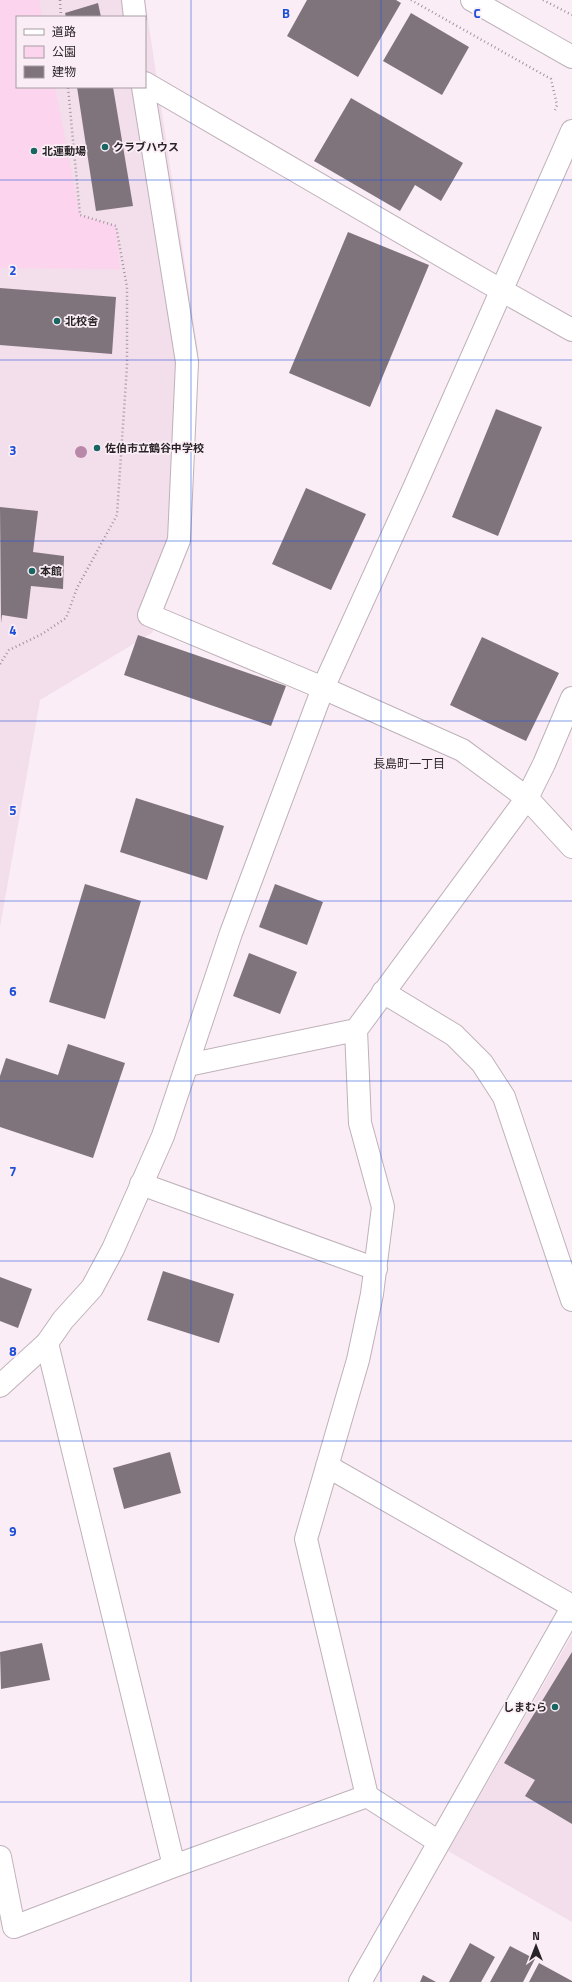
<svg xmlns="http://www.w3.org/2000/svg" width="572" height="1982" font-family="'Titillium Web','Noto Sans JP',sans-serif">
<rect width="100%" height="100%" fill="#fbedf5"/>
<!-- built -->
<path fill="#f3deeb" fill-rule="evenodd" d="M0,0H145L198,351L188,545L152,633L40,700L0,927ZM17,17H145V87H17Z
M572,1635V1922L448,1851Z"/>
<!-- green -->
<path fill="#fcd4ed" d="M0,0H39L42,17H17V87H55L80,215L116,226L120,269L0,268Z"/>
<!-- building -->
<path fill="#80747c" d="M307,0H396L401,3L358,77L287,36Z
M98,3L101,17H66L65,13Z
M411,13L469,47L442,95L383,61Z
M77,87H113L133,206L96,211Z
M351,98L463,163L441,201L415,185L400,211L314,161Z
M348,232L429,265L370,407L289,373Z
M0,288L116,297L112,354L0,345Z
M496,409L542,427L498,536L452,517Z
M306,488L366,514L331,590L272,564Z
M0,507L38,511L33,552L64,556L63,589L31,586L27,619L2,615L1,623Z
M138,635L286,686L271,726L124,675Z
M482,637L559,673L526,741L450,705Z
M136,798L224,826L207,880L120,852Z
M85,884L141,901L105,1019L49,1002Z
M275,884L323,902L307,945L259,927Z
M249,953L297,972L280,1014L233,996Z
M68,1044L125,1063L93,1158L0,1127V1076L6,1058L58,1075Z
M163,1271L234,1294L219,1343L147,1320Z
M0,1277L32,1289L18,1328L0,1321Z
M170,1452L181,1493L124,1509L113,1468Z
M42,1643L50,1680L1,1689L0,1652Z
M572,1652V1824L525,1796L535,1780L504,1763Z
M470,1943L495,1957L481,1982H449Z
M510,1946L535,1959L523,1982H490Z
M539,1963L572,1981V1982H529Z
M423,1975L436,1982H420Z"/>
<g fill="none" stroke-linecap="round" stroke-linejoin="round">
<defs>
<path id="street" d="M133,0L135,17
M145,83L485,281L572,330
M143,87L187,362L179,540L149,615L323,688L462,750L527,798L572,847
M383,992L454,1035L482,1063L504,1097L572,1300
M188,1065L356,1030
M141,1184L376,1269
M47,1343L174,1866
M327,1466L572,1606
M439,1842L367,1796L306,1539L358,1360L372,1294L383,1207L360,1123L356,1030L527,798L544,764L572,698
M0,1857L14,1927L174,1866L367,1796
M360,1982L572,1608"/>
<path id="secondary" d="M472,0L572,57
M0,1386L47,1343L63,1320L92,1288L113,1249L163,1136L231,933L323,688L414,488L572,131"/>
</defs>
<!-- street casing -->
<use href="#street" stroke="#beb1b9" stroke-width="24"/>
<!-- secondary casing -->
<use href="#secondary" stroke="#beb1b9" stroke-width="24"/>
<!-- path -->
<path stroke="#a0969b" stroke-width="2.5" stroke-dasharray="1 3" stroke-linecap="butt" d="M60,0L61,17
M411,0L551,79L557,105L555,110
M543,0L572,15
M0,664L9,650L42,634L66,618L77,588L117,515L127,366V287L116,226L80,215L68,87"/>
<!-- street -->
<use href="#street" stroke="#fff" stroke-width="22"/>
<!-- secondary -->
<use href="#secondary" stroke="#fff" stroke-width="22"/>
</g>
<!-- trees -->
<circle fill="#b788a9" cx="81" cy="452" r="6"/>
<!-- grid -->
<path fill="none" stroke="#1d4ed8" stroke-width="1" stroke-opacity="0.55" d="M191,0V1982M381,0V1982M0,180H572M0,360H572M0,541H572M0,721H572M0,901H572M0,1081H572M0,1261H572M0,1441H572M0,1622H572M0,1802H572"/>
<!-- markers -->
<g fill="#186562" stroke="#fbedf5" stroke-width="1.5">
<circle cx="105" cy="147" r="4"/>
<circle cx="34" cy="151" r="4"/>
<circle cx="57" cy="321" r="4"/>
<circle cx="97" cy="448" r="4"/>
<circle cx="32" cy="571" r="4"/>
<circle cx="555" cy="1707" r="4"/>
</g>
<g text-anchor="middle" dominant-baseline="central" stroke-width="3.5" stroke-linejoin="round" paint-order="stroke">
<!-- poi labels -->
<g font-size="11" font-weight="bold" fill="#292427" stroke="#fbedf5" text-anchor="start">
<text x="113" y="147">クラブハウス</text>
<text x="42" y="151">北運動場</text>
<text x="65" y="321">北校舎</text>
<text x="105" y="448">佐伯市立鶴谷中学校</text>
<text x="40" y="571">本館</text>
<text x="547" y="1707" text-anchor="end">しまむら</text>
</g>
<!-- neighbourhood labels -->
<g font-size="12" fill="#292427" stroke="#fbedf5">
<text x="409" y="763">長島町一丁目</text>
</g>
</g>
<g font-size="13" text-anchor="middle" font-weight="bold" fill="#1d4ed8" stroke="#fbedf5" stroke-width="3.5" stroke-linejoin="round" paint-order="stroke">
<text x="286" y="18">B</text>
<text x="477" y="18">C</text>
<text x="13" y="275">2</text>
<text x="13" y="455">3</text>
<text x="13" y="635">4</text>
<text x="13" y="815">5</text>
<text x="13" y="996">6</text>
<text x="13" y="1176">7</text>
<text x="13" y="1356">8</text>
<text x="13" y="1536">9</text>
</g>
<!-- legend -->
<rect x="16" y="16" width="130" height="72" fill="#fbedf5" stroke="#a79da3"/>
<rect x="24" y="29" width="20" height="6" fill="#ffffff" stroke="#a79da3"/>
<text x="52" y="36" font-size="12" fill="#292427">道路</text>
<rect x="24" y="46" width="20" height="12" fill="#fcd4ed" stroke="#a79da3"/>
<text x="52" y="56" font-size="12" fill="#292427">公園</text>
<rect x="24" y="66" width="20" height="12" fill="#80747c" stroke="#a79da3"/>
<text x="52" y="76" font-size="12" fill="#292427">建物</text>
<!-- north arrow -->
<g transform="translate(536 1946)" stroke="#fbedf5" stroke-width="3" paint-order="stroke">
<path d="M0-3L7 15L0 10L-7 15Z" fill="#292427"/>
<text y="-6" font-size="11" font-weight="bold" text-anchor="middle" fill="#292427">N</text>
</g>
</svg>
